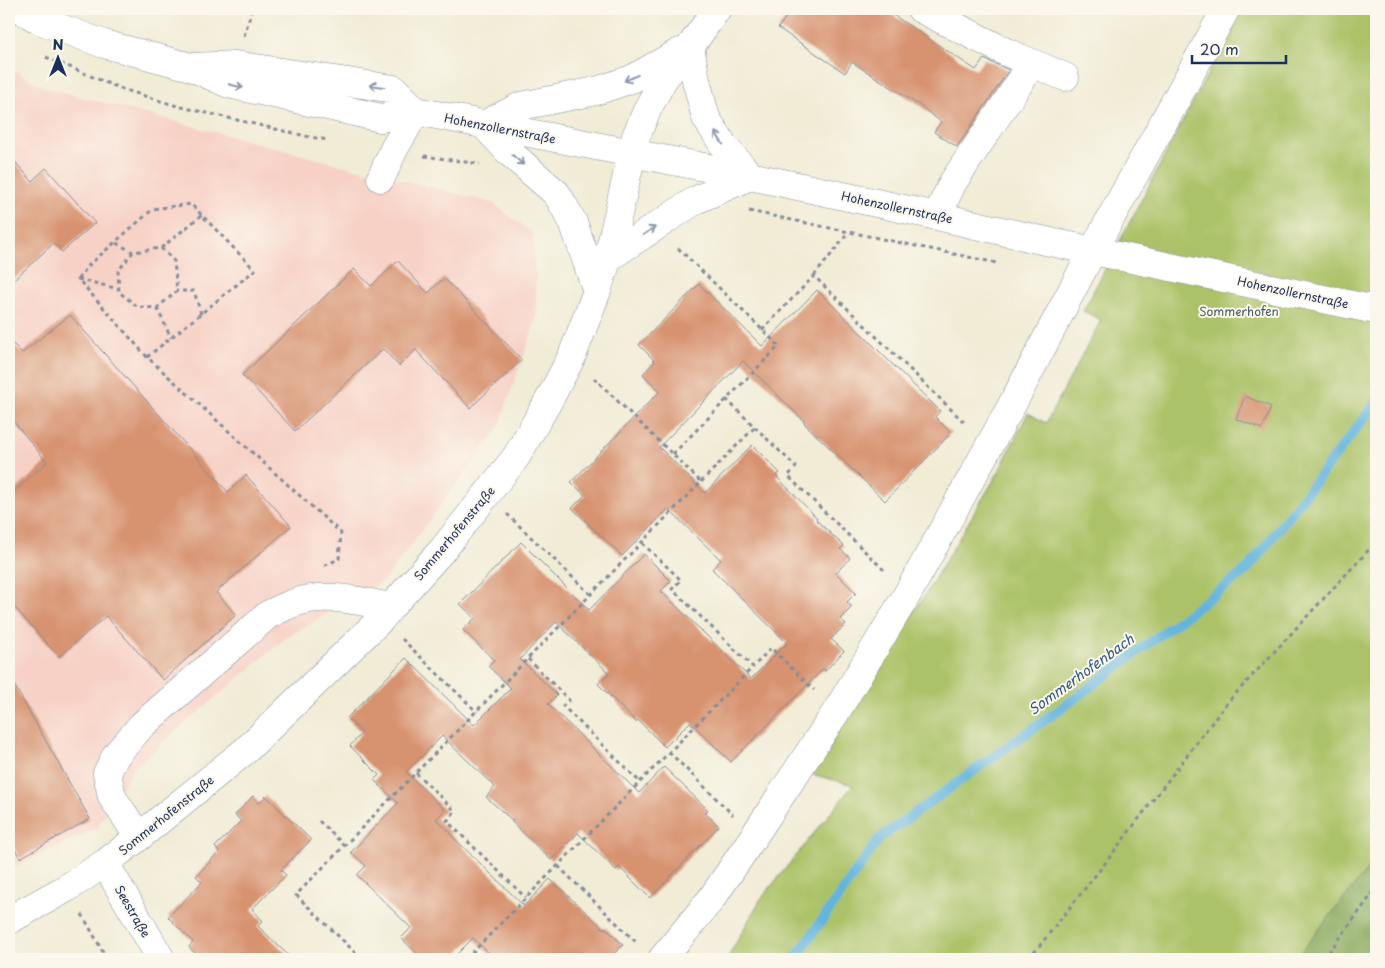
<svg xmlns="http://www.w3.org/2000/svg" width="1385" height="968" font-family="'Playpen Sans',sans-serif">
<rect width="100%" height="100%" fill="#fbf7ec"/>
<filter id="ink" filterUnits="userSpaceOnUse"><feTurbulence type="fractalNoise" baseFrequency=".02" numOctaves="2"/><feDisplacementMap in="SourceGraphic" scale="10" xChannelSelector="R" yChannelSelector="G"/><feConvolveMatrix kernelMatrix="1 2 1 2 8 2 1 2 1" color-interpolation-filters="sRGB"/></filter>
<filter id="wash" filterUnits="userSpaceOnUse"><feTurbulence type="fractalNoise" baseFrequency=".0096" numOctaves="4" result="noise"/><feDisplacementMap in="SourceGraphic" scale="20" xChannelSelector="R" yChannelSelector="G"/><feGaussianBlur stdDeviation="1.12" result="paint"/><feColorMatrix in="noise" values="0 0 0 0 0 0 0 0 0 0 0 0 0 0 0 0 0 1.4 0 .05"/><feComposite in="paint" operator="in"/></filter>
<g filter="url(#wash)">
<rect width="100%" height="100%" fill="#f1ecd6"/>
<!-- built -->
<path fill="#f7d1c6" d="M9,67L43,87L322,160L493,203L533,234L537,317L498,429L384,581L287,637L135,766L97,828L9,869Z"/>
<!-- green -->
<path fill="#abc267" stroke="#637862" d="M1242,9H1376V859L1295,959H727L760,900L853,785L811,774L926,593L998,473L1028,413L1046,423L1101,320L1083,311Z"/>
<!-- forest -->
<path fill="#88a85c" stroke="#526c5d" d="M1376,859V959H1295Z"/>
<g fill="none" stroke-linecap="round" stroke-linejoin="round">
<!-- stream -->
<path stroke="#62b4dd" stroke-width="10" d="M795,959L879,839L1077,697L1247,570L1376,403"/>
</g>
<g id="blocks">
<!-- building -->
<path fill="#d7926f" d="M792,9H884L976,70L984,59L1009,70L957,147L934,132L941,122L919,105L852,62L845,73L778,28Z
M9,155L32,181L46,168L95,223L62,252L54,243L9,284Z
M398,261L428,293L444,278L522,360L470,408L416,350L399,366L383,349L295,431L242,375L354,269L371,286Z
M699,284L762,346L817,290L940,411L935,417L951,433L885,501L804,423L805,422L743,361L659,447L705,493L752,445L780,473L776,476L817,518L816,520L844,546L840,549L850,558L836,573L856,593L847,602L852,607L840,619L846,624L831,639L844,651L825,671L823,669L731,762L690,722L665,747L638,720L636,722L598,684L609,673L556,622L520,659L557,695L548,704L639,793L664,767L708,810L705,813L719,826L650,898L619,867L616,870L578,833L551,860L512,822L513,821L486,797L495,787L442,736L406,772L445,810L436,819L451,833L450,834L524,906L550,879L604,929L605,927L623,945L608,959H495L473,938L452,959H423L401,938L411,928L357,875L366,866L351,852L398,803L374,780L379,775L350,746L362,733L347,718L406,658L474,725L511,688L488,666L494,660L463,630L475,618L460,604L521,542L589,610L644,554L671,581L661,591L751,679L787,643L712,569L721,560L668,509L622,556L572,508L585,495L571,482L660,391L643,374L655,361L639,345Z
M70,315L228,492L246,475L291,526L216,592L236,615L163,680L106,616L59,657L9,601V496L47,462L9,416V340L22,353Z
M1245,396L1271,407L1262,429L1236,419Z
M9,676L90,819L20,858L9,839Z
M253,796L259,803L266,796L311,840L281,870L286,875L252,909L263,921L258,926L292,959H201L189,947L193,942L168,917L202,882L196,876L219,852L215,847L241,821L235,815Z"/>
</g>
</g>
<g filter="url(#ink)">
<use href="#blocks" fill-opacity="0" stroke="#868e9a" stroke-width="1"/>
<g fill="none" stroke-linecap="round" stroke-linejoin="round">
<defs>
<path id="minor" d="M20,9L39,20L104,44L191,67L229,84L381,118L416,111L750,176L937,216L1041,240L1376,310
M921,9L1006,52L1065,77
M690,47L696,80L706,118L724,146L750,176
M194,67L235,65L394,89L416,111
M484,125L521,106L596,91L632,79L680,52
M484,125L509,152L557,194L573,222L597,291
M381,178L394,149L416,111
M937,216L953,182L1024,76
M608,258L696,200L750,176
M139,837L112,797L107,773L116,755L142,725L269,614C277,611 285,606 294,603C326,592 358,601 391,607
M105,863L161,959
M9,920L67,888L105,863L139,837L246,750L381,619L391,607L444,548L487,494L516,457L549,400L572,356L597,291L608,258L636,136L648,108L664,78L690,47L717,9
M662,959L712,898L754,836L836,712L908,593L1014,401L1093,250L1226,9"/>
</defs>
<!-- minor casing -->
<use href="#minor" stroke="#868e9a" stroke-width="29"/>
<!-- path -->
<path stroke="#868e9a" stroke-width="3" stroke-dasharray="4 4" stroke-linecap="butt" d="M244,36L252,9
M46,57L119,88L177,106L310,137L329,140
M424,156L480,164
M749,211L997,263
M116,243L133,252
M161,248L174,261L177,291
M814,276L849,232
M78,279L119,289
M157,308L171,338
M201,314L194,291H177L157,308L138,307L119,292L118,271L133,252L161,248L202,215
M762,330L814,276L966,424
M147,357L255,270L191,204L153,209L89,265L78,279L147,357L341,533L339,559L323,566
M726,399L796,467L788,476L886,572
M673,454L779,346L678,248
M701,482L755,427
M507,514L591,595
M642,543L681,580L672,589L753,667L771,648L814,690
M402,639L477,712
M528,659L569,700L563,706L640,782
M669,752L733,815
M416,773L455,811L447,821L526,898
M319,821L345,846
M558,866L638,944
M82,914L107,959
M362,959L296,895L701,482L594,378
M466,959L753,667
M1029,959L1106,862L1226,704L1376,542
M1324,959L1376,889"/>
<!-- minor -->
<use href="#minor" stroke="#fff" stroke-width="28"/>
</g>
<!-- one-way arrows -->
<defs><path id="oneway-shaft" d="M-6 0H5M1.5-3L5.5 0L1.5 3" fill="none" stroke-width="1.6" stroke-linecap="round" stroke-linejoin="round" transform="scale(1.25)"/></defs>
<g stroke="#8d97ae">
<use href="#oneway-shaft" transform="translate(631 78) rotate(156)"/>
<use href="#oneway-shaft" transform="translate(236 86) rotate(13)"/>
<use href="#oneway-shaft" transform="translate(377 86) rotate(-171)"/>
<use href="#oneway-shaft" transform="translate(719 138) rotate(-122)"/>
<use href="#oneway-shaft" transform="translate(518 160) rotate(41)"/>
<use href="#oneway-shaft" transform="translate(649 231) rotate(-33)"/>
</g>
</g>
<g text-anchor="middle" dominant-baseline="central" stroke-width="4" stroke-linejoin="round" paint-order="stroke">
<!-- street labels -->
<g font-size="12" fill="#1b2f5e" stroke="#fbf7ec">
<text transform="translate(500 128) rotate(11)">Hohenzollernstraße</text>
<text transform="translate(897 207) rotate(12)">Hohenzollernstraße</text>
<text transform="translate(1293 292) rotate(12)">Hohenzollernstraße</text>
<text transform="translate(454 533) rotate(-50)">Sommerhofenstraße</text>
<text transform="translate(166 815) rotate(-39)">Sommerhofenstraße</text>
<text transform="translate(133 911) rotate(60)">Seestraße</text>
</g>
<!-- park labels -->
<g font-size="12" fill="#465b61" stroke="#fbf7ec">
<text x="1239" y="311">Sommerhofen</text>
</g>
<!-- water labels -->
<g font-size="14" font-style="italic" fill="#305784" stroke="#fbf7ec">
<text transform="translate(1081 674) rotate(-36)">Sommerhofenbach</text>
</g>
</g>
<!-- margin -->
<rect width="1385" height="968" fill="none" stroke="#fbf7ec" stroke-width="30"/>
<!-- north arrow -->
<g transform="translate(58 58)" stroke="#fbf7ec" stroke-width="4" paint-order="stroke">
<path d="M0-4L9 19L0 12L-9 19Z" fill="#1b2f5e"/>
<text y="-8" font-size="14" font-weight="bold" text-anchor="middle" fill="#1b2f5e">N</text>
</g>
<!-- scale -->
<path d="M1192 55v8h94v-8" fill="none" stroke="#1b2f5e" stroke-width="2.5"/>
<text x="1200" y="55" font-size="15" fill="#1b2f5e" stroke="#fbf7ec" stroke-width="4" paint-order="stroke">20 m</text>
</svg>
